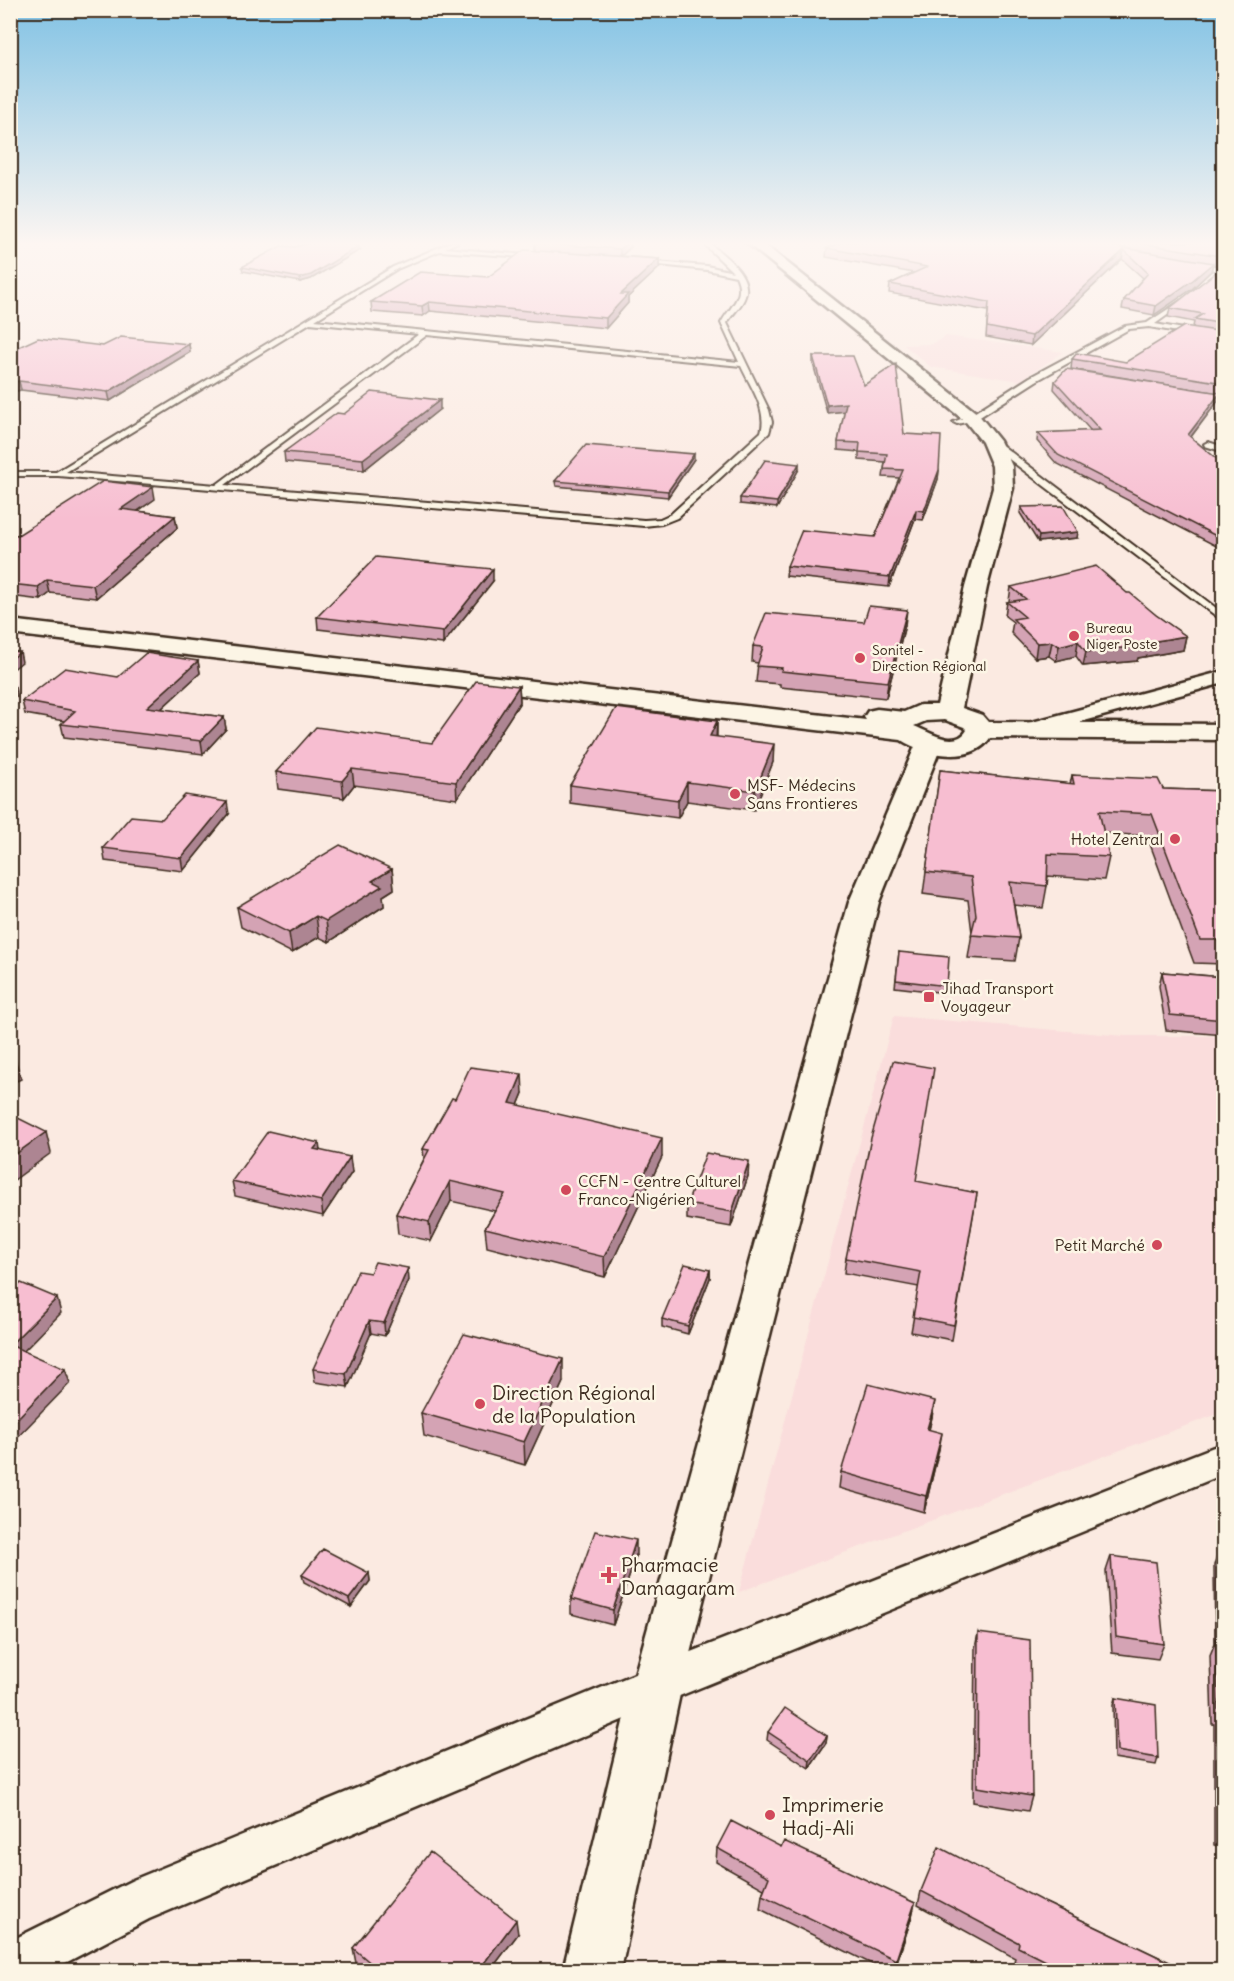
<svg xmlns="http://www.w3.org/2000/svg" width="1234" height="1981" font-family="Delius,sans-serif">
<rect width="100%" height="100%" fill="#fbeae1"/>
<filter id="ink" filterUnits="userSpaceOnUse"><feTurbulence type="fractalNoise" baseFrequency=".0167" numOctaves="2"/><feDisplacementMap in="SourceGraphic" scale="12" xChannelSelector="R" yChannelSelector="G"/><feConvolveMatrix kernelMatrix="1 2 1 2 8 2 1 2 1" color-interpolation-filters="sRGB"/></filter>
<g filter="url(#ink)">
<!-- built -->
<path fill="#fadddc" d="M946,336L1063,352L1020,381L931,367L904,345L932,344Z
M894,1016L1125,1036H1223V1412L739,1592Z"/>
<g fill="none" stroke-linecap="round" stroke-linejoin="round">
<defs>
<path id="lane" d="M451,242H458L445,248L539,256L536,258L440,251L397,269L315,320L739,362L721,323C730,306 746,297 736,276L707,270L639,263L642,261L707,266L733,272L702,242H708C723,255 755,276 744,299C740,308 732,314 727,323L769,410L772,422L769,433L677,518L662,524L644,526L58,476H10V472H56L393,267ZM310,323L419,334L216,485L66,472ZM427,335L741,366C750,386 768,410 761,432L671,514L660,519L644,520L225,485Z
M1192,263L1220,267L1223,269L1220,271L1194,266Z
M1182,300L1187,301L1155,324L1224,336V340L1149,327L1129,329L1036,381L975,420L957,424L953,422L969,416L1030,377L1125,326L1147,323Z
M1197,392L1224,396V400L1197,396Z
M989,440H995L1224,614V622L989,444Z
M1208,442L1224,447V452L1205,446L1204,444Z"/>
<path id="street" d="M1224,671V683L1029,736L1021,735L1018,730L1021,725Z
M1224,1443V1474L672,1699L149,1919L52,1970H10V1941L133,1880L642,1671Z"/>
<path id="secondary" d="M929,736L938,738L942,744L879,902L682,1685L621,1970H563L632,1685L849,902L916,744L920,738Z"/>
<path id="highway" d="M746,242H761L978,414L1000,441L1012,466L1013,488L987,587L962,708L982,715L988,722L1224,724V740L990,738C972,765 924,755 901,740L10,634V620L866,720L864,717L868,711L877,709L904,712L920,705H937L965,587L993,488L992,466L982,442L966,422ZM945,720L964,727L967,730C955,750 928,731 914,726L926,721Z"/>
</defs>
<!-- lane casing -->
<use href="#lane" stroke="#3b2a1e" stroke-width="4"/>
<!-- street casing -->
<use href="#street" stroke="#3b2a1e" stroke-width="5"/>
<!-- secondary casing -->
<use href="#secondary" stroke="#3b2a1e" stroke-width="5"/>
<!-- highway casing -->
<use href="#highway" stroke="#3b2a1e" stroke-width="5"/>
<!-- lane -->
<use href="#lane" fill="#fcf5e5" fill-rule="evenodd"/>
<!-- street -->
<use href="#street" fill="#fcf5e5" fill-rule="evenodd"/>
<!-- secondary -->
<use href="#secondary" fill="#fcf5e5" fill-rule="evenodd"/>
<!-- highway -->
<use href="#highway" fill="#fcf5e5" fill-rule="evenodd"/>
</g>
<!-- wall -->
<path fill="#d4a3b4" stroke="#3b2a1e" stroke-width="1.5" d="M831,242H1101L1105,244L1102,242H1224L1219,265L1213,264L1211,271L1192,289L1154,315L1122,309L1124,300L1143,278L1122,259L1031,345L986,337L988,311L889,293L890,284L914,273L826,257L827,248L840,243Z
M535,243L631,247L621,256L659,259V268L628,297V303L606,328L430,311L423,316L372,312L371,302L488,277L535,251Z
M295,247L360,250L311,279L300,282L243,271L242,267Z
M1224,266V394L1071,369L1072,359L1126,362L1193,327L1194,322L1168,317L1170,308Z
M189,344L190,352L110,401L21,390L10,351L103,346Z
M813,356L864,385L904,434L939,470L938,479L923,520L915,519L889,587L786,576L787,566L875,537L899,478L883,477L885,462L859,460V452L838,450V442L845,411L827,413L813,364Z
M1055,381L1220,393L1218,401L1191,437L1224,465V549H1222L1056,463L1037,441L1038,433L1091,431L1054,389Z
M440,409L364,470L285,462L284,452L344,414Z
M694,459L668,497L556,486L555,481Z
M799,469L777,508L740,504V498Z
M155,499L138,511L175,516L177,528L96,598L50,593L41,600L10,596V534L18,535Z
M1021,507L1077,538L1038,542L1020,513Z
M493,581L443,644L318,629L317,617Z
M1011,587L1127,593L1156,615L1186,636L1183,650L1138,658L1137,661L1083,666L1076,656L1056,661L1049,656L1035,658L1011,633L1013,622L1005,616L1007,602H1010L1009,601Z
M864,622L905,625L886,698L780,687V684L756,682L758,663L752,662L753,646Z
M198,661L200,673L161,709L224,717L226,729L203,754L64,737L61,724L64,721L25,714L22,701L118,677Z
M10,681L15,687L17,697L10,696Z
M519,686L520,702L457,799L354,785L344,798L278,789L276,772L432,743Z
M717,721V737L773,762L754,810L687,801L678,818L570,803V785Z
M940,770L1070,784L1072,775L1163,789L1224,791V964L1194,963L1147,836L1104,833L1109,857L1104,880L1048,876L1047,886L1043,908L1014,905L1019,938L1015,961L968,958L972,933L968,900L923,894Z
M229,814L183,871L105,861L103,848L162,819Z
M392,869L394,889L383,896L384,906L329,942L319,937L292,953L241,927L237,907Z
M899,952L947,986L946,993L895,987Z
M1162,972L1223,977L1224,1035L1166,1030L1159,986Z
M523,1093L518,1105L662,1157L605,1277L487,1247L485,1228L495,1211L451,1201L431,1241L398,1234L396,1214L424,1159L423,1149L455,1099Z
M320,1150L352,1172L323,1216L235,1196L232,1181Z
M748,1176L731,1227L687,1219V1204Z
M916,1182L977,1193L952,1340L911,1332L919,1287L844,1273L846,1258Z
M710,1270V1278L688,1334L662,1327V1319Z
M409,1280L385,1336L371,1333L348,1387L315,1382L313,1369Z
M563,1382L525,1465L424,1436L421,1413Z
M932,1417L929,1430L939,1449L924,1512L839,1488L841,1472Z
M1219,1549L1224,1550V1848L1214,1845V1724H1212L1210,1655L1215,1643L1214,1565Z
M636,1556L613,1625L571,1614V1599Z
M1111,1556L1164,1644L1158,1659L1112,1653L1106,1571Z
M369,1573L370,1581L351,1607L304,1582L302,1575Z
M978,1633L1032,1796L1028,1811L973,1802L975,1648Z
M1115,1698L1158,1758L1156,1765L1114,1758L1113,1705Z
M768,1732L827,1736L826,1743L809,1768L767,1740Z
M781,1847L915,1903L912,1916L894,1971H886L760,1909L762,1895L764,1889L716,1862L717,1848Z
M921,1891L1046,1903L1188,1971H1032L1014,1961L1015,1958L918,1905Z
M518,1934L490,1971H365L356,1963L353,1948Z"/>
<!-- shaded-wall -->
<path fill="#ad8592" stroke="#3b2a1e" stroke-width="1.5" d="M629,242H631V247L620,257V249Z
M359,246L360,250L311,279L300,282V278Z
M1124,250L1122,259L1031,345L1032,336Z
M1224,254V262L1219,265L1220,256Z
M659,259V268L628,297V303L606,328V318L621,294Z
M1213,263L1211,271L1192,289L1154,315L1156,306Z
M429,302L430,311L423,316L422,306Z
M189,344L190,352L110,401L108,392Z
M19,381L21,390L10,393V383Z
M1220,393L1218,401L1186,443L1188,435Z
M440,400V409L364,470L363,459Z
M846,403V411L827,413V405Z
M694,454V459L668,497V491Z
M799,464V469L777,508V502Z
M939,470L938,479L923,520L924,511Z
M153,487L155,499L123,521L121,509Z
M916,510L915,519L889,587L890,577Z
M175,516L177,528L96,598L93,585Z
M1078,532L1077,538L1038,542L1039,536Z
M493,569V581L443,644V632Z
M47,580L50,593L41,600L38,587Z
M907,610L905,625L886,698L888,682Z
M1186,636L1183,650L1138,658L1137,661L1083,666L1086,652L1138,644Z
M1078,641L1076,656L1056,661L1059,646Z
M1052,642L1049,656L1035,658L1037,643Z
M20,652L22,662L10,672V660Z
M198,661L200,673L149,720L147,707Z
M519,686L520,702L457,799L456,782Z
M224,717L226,729L203,754L201,741Z
M717,721L716,739L710,736Z
M774,744L773,762L754,810L755,791Z
M352,769L354,785L344,798L342,781Z
M687,782V801L678,818V800Z
M227,802L229,814L183,871L181,858Z
M392,869L394,889L383,896L384,906L329,942L326,921L372,881Z
M316,916L319,937L292,953L289,933Z
M15,1058L21,1079L10,1084V1061Z
M522,1074L523,1093L511,1122L510,1103Z
M46,1132L51,1153L10,1183V1158Z
M662,1138V1157L605,1277L604,1257Z
M319,1143L321,1158L314,1149Z
M350,1157L352,1172L323,1216L321,1201Z
M749,1161L748,1176L731,1227L732,1212Z
M450,1181L451,1201L431,1241L429,1222Z
M408,1268L409,1280L385,1336L384,1323Z
M710,1270V1278L688,1334V1326Z
M57,1298L61,1313L15,1360L10,1345Z
M369,1321L371,1333L348,1387L346,1374Z
M563,1359V1382L525,1465L524,1442Z
M65,1369L70,1383L10,1445V1426Z
M935,1401L932,1417L925,1445L927,1429Z
M942,1433L939,1449L924,1512L926,1496Z
M636,1540V1556L613,1625V1610Z
M369,1573L370,1581L351,1607L349,1599Z
M827,1736L826,1743L809,1768L810,1760Z
M915,1903L912,1916L894,1971L896,1960Z
M516,1920L518,1934L490,1971H478Z"/>
<!-- building -->
<path fill="#f7bed1" stroke="#3b2a1e" stroke-width="1.5" d="M314,242H337L359,246L311,275L300,278L242,267L281,246L295,247Z
M537,242H629L620,249L535,243Z
M844,242H1101L1106,245L1213,263L1193,280L1156,306L1124,300L1148,273L1124,250L1032,336L987,327L989,302L890,284L927,267L827,248Z
M1134,242H1224V254L1220,256Z
M524,250L659,259L621,294H628L606,318L429,302L422,306L371,302L420,272L488,277Z
M1224,266V324L1195,319L1203,314L1170,308Z
M1184,326L1224,332V383L1072,359L1077,353L1126,362Z
M121,337L189,344L108,392L19,381L10,383V351L38,338L103,346Z
M813,356H853L864,385L896,364L904,434L941,436L939,470L924,511L916,510L890,577L787,566L802,530L875,537L903,470L884,469L887,454L859,452L860,443L838,442L846,403L827,405Z
M1066,369L1220,393L1188,435L1224,465V540L1058,455L1038,433L1100,430L1055,381Z
M372,392L440,400L363,459L284,452L337,413L344,414Z
M586,445L694,454L668,491L555,481Z
M765,460L799,464L777,502L740,498Z
M103,481L153,487L121,509L175,516L93,585L47,580L38,587L10,584V534L18,535Z
M1063,506L1078,532L1039,536L1021,507Z
M376,557L493,569L443,632L317,617Z
M1096,566L1127,593H1130L1156,615L1186,636L1138,644L1140,646L1086,652L1078,641L1059,646L1052,642L1037,643L1013,619L1025,617L1007,602L1026,599L1011,587Z
M869,606L907,610L888,682L781,671L782,668L757,666L763,647L753,646L766,613L864,622Z
M10,651L20,652L10,660Z
M146,653L198,661L147,707L224,717L201,741L61,724L75,711L22,701L65,668L118,677Z
M476,681L519,686L456,782L352,769L342,781L276,772L316,727L432,743Z
M616,708L717,721L710,736L774,744L755,791L687,782L678,800L570,785Z
M940,770L1074,784L1072,775L1158,779L1163,789L1224,791V940H1200L1152,814L1099,811L1109,857L1048,854L1047,886L1010,882L1019,938L971,935L976,915L971,877L926,872Z
M185,795L227,802L181,858L103,848L131,816L162,819Z
M340,845L392,869L372,881L382,886L326,921L316,916L289,933L237,907Z
M899,952L949,957L947,986L896,980Z
M1162,972L1223,977L1224,1020L1170,1015Z
M10,1055L15,1058L10,1061Z
M893,1061L934,1068L916,1181L977,1193L954,1325L913,1317L921,1272L846,1258L871,1138Z
M470,1067L522,1074L510,1103L662,1138L604,1257L485,1228L505,1194L450,1181L429,1222L396,1214L429,1150L423,1149L452,1098L455,1099Z
M10,1114L46,1132L10,1158Z
M268,1131L319,1143L314,1149L350,1157L321,1201L232,1181Z
M706,1153L749,1161L732,1212L687,1204Z
M375,1262L408,1268L384,1323L369,1321L346,1374L313,1369L358,1271L370,1273Z
M685,1264L710,1270L688,1326L662,1319Z
M21,1283L57,1298L10,1345V1294Z
M464,1334L563,1359L524,1442L421,1413Z
M10,1345L65,1369L10,1426Z
M868,1384L935,1401L927,1429L942,1433L926,1496L841,1472Z
M595,1531L636,1540L613,1610L571,1599Z
M323,1549L369,1573L349,1599L302,1575Z
M1219,1549L1224,1550V1831H1221L1220,1709H1218L1216,1639L1220,1640Z
M1111,1556L1156,1562L1164,1644L1116,1637Z
M978,1633L1030,1640L1032,1796L977,1787Z
M1115,1698L1156,1705L1158,1758L1117,1751Z
M785,1708L827,1736L810,1760L768,1732Z
M731,1821L781,1847L784,1841L915,1903L896,1960L762,1895L769,1877L717,1848Z
M939,1847L1046,1903L1188,1971H1066L1018,1947L1019,1943L921,1891Z
M430,1852L516,1920L478,1971H380L353,1948Z"/>
</g>
<!-- sky -->
<linearGradient id="sky" x2="0" y2="1"><stop stop-color="#81c2e4"/><stop offset="0.47" stop-color="#fdf6f2"/><stop offset="1" stop-color="#fdf6f2" stop-opacity="0"/></linearGradient>
<rect width="1234" height="519" fill="url(#sky)"/>
<!-- markers -->
<g fill="#d1495b" stroke="#fcf5e5" stroke-width="2">
<circle cx="1074" cy="636" r="6"/>
<circle cx="860" cy="658" r="6"/>
<circle cx="735" cy="794" r="6"/>
<circle cx="1175" cy="839" r="6"/>
<rect x="923" y="991" width="12" height="12" rx="3"/>
<circle cx="566" cy="1190" r="6"/>
<circle cx="1157" cy="1245" r="6"/>
<circle cx="480" cy="1404" r="6"/>
<path d="M606 1566h6v6h6v6h-6v6h-6v-6h-6v-6h6z"/>
<circle cx="770" cy="1815" r="6"/>
</g>
<g text-anchor="middle" dominant-baseline="central" stroke-width="5" stroke-linejoin="round" paint-order="stroke">
<!-- far-poi labels -->
<g font-size="14" fill="#3b2a1e" stroke="#fcf5e5" text-anchor="start">
<text x="1086" y="628">Bureau<tspan x="1086" dy="16">Niger Poste</tspan></text>
<text x="872" y="650">Sonitel -<tspan x="872" dy="16">Direction Régional</tspan></text>
</g>
<!-- poi labels -->
<g font-size="16" fill="#3b2a1e" stroke="#fcf5e5" text-anchor="start">
<text x="747" y="785">MSF- Médecins<tspan x="747" dy="18">Sans Frontieres</tspan></text>
<text x="1163" y="839" text-anchor="end">Hotel Zentral</text>
<text x="941" y="988">Jihad Transport<tspan x="941" dy="18">Voyageur</tspan></text>
<text x="578" y="1181">CCFN - Centre Culturel<tspan x="578" dy="18">Franco-Nigérien</tspan></text>
<text x="1145" y="1245" text-anchor="end">Petit Marché</text>
</g>
<!-- near-poi labels -->
<g font-size="20" fill="#3b2a1e" stroke="#fcf5e5" text-anchor="start">
<text x="492" y="1392">Direction Régional<tspan x="492" dy="23">de la Population</tspan></text>
<text x="621" y="1564">Pharmacie<tspan x="621" dy="23">Damagaram</tspan></text>
<text x="782" y="1804">Imprimerie<tspan x="782" dy="23">Hadj-Ali</tspan></text>
</g>
</g>
<!-- margin -->
<rect width="1234" height="1981" fill="none" stroke="#fcf5e5" stroke-width="36"/>
<rect x="18" y="18" width="1198" height="1945" fill="none" stroke="#3b2a1e" stroke-width="2" filter="url(#ink)"/>
</svg>
